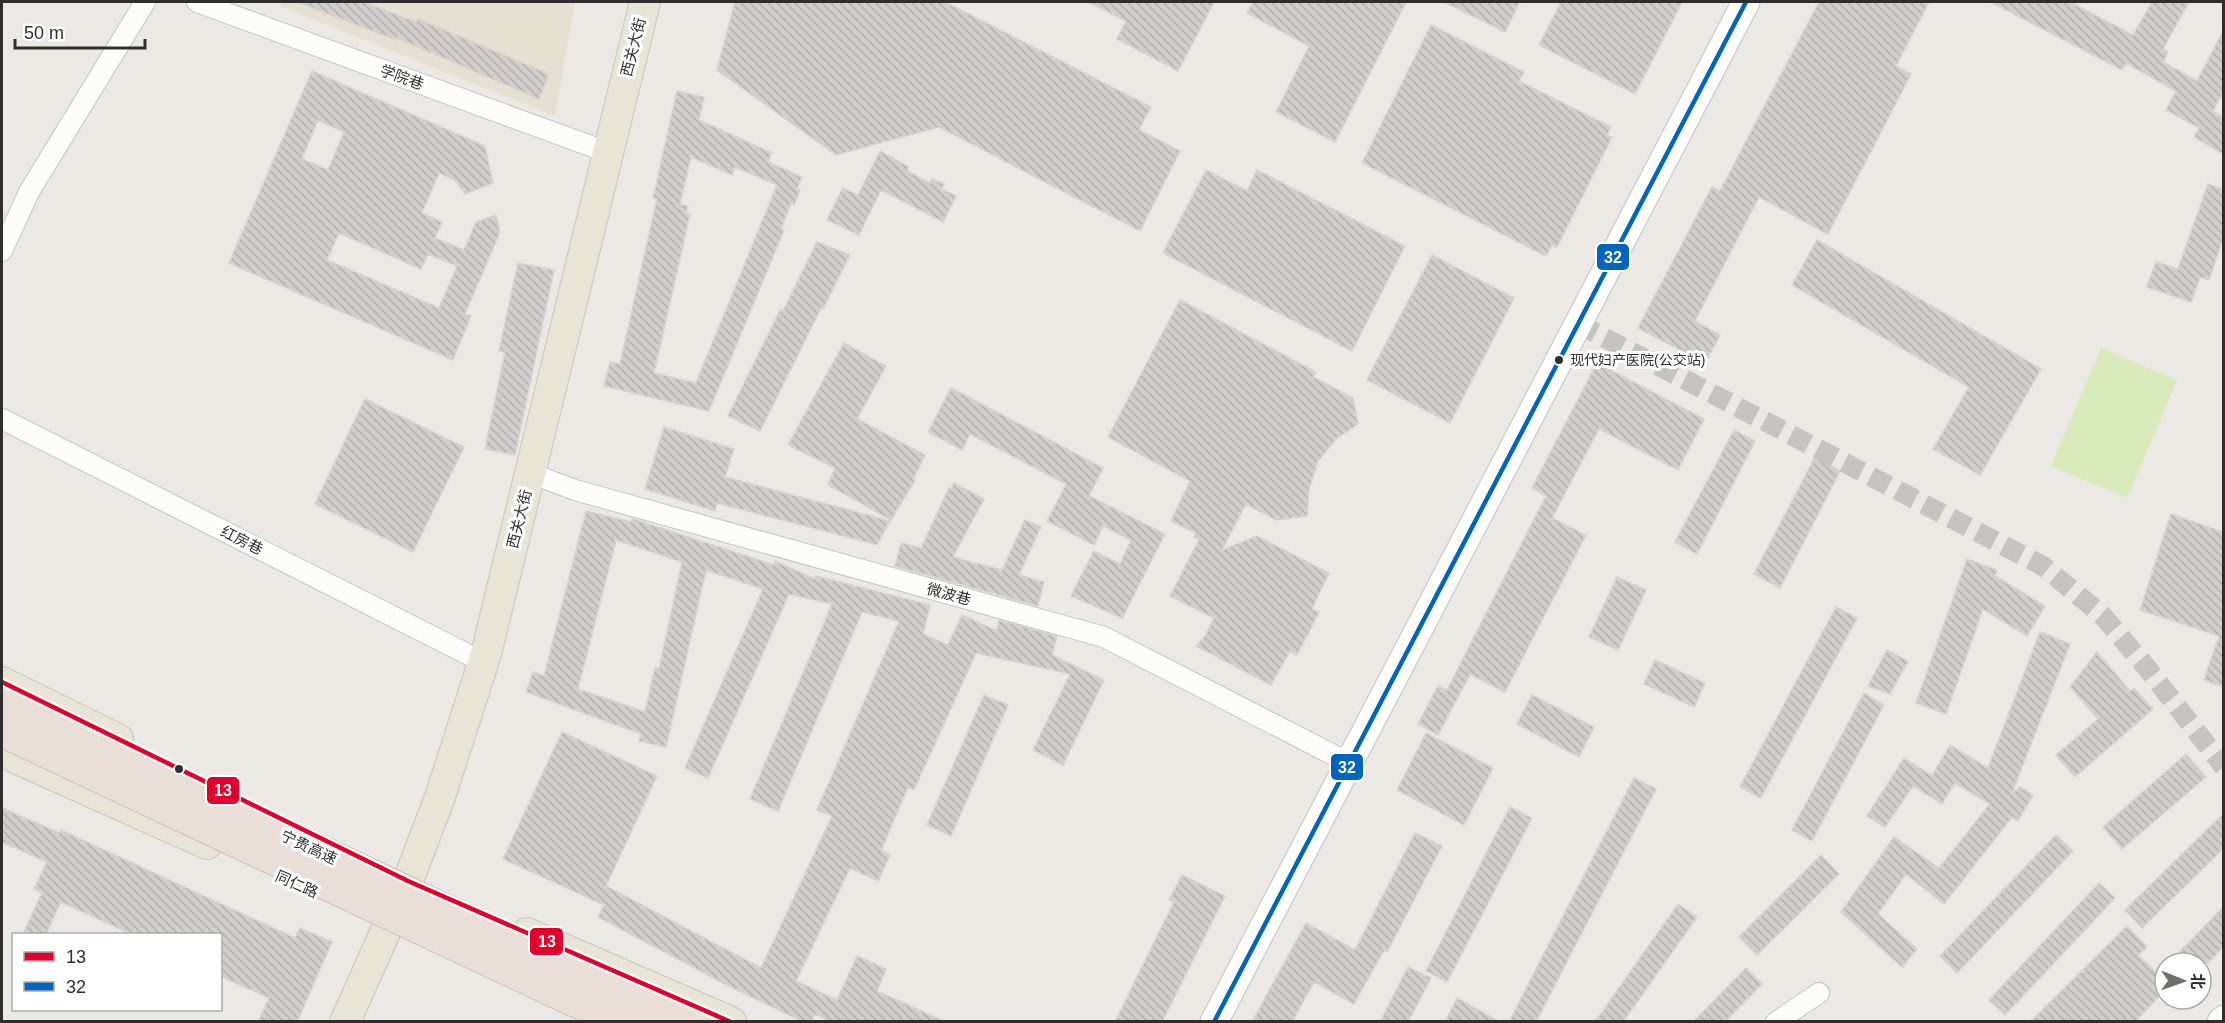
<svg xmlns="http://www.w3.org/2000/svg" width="2225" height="1023" font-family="Arial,'Noto Sans SC',sans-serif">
<defs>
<pattern id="building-back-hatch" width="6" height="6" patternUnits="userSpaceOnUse" patternTransform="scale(1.5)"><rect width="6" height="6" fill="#d1cecb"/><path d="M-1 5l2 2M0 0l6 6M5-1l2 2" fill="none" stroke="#b4b1af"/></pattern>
</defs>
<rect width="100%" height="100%" fill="#ece8e4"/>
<!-- education -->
<path fill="#e6e0d3" d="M282,2H575L555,116L280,6Z"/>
<!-- pitch -->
<path fill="#d9eabb" d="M2101,348L2177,380L2127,498L2051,466Z"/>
<!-- building -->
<path fill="url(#building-back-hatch)" stroke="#d7d4d0" stroke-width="1.5" fill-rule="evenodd" d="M297,2H363L416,22L418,19L549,74L539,99L397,38L396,40Z
M735,2H945L1151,107L1139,130L1180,151L1140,231L939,127L836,155L717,70Z
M1088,2H1214L1178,71L1117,39L1126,21Z
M1253,2H1406L1335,142L1276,112L1309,46L1247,13Z
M1444,2H1520L1505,32Z
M1561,2H1682L1635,94L1539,45Z
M1819,2H1929L1896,66L1911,74L1828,234L1759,197L1695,321L1720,335L1705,363L1638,328L1712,187L1720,191Z
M1991,2H2070L2133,35L2152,2H2189L2163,49L2168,52L2163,62L2197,81L2223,31V92L2213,111L2223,117V154L2194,137L2199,128L2166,110L2176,91L2126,63L2122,70Z
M1431,25L1524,72L1519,81L1611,127L1607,135L1612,137L1557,247L1552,245L1546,256L1362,163Z
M312,71L485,146L493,183L465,194L455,180L439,173L422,213L442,222L435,238L464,250L476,222L496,215L500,232L465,314L471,316L453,360L229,263ZM318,120L344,132L328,170L302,159ZM339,233L421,269L428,254L457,266L439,308L327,260Z
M677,91L704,97L699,120L772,153L768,162L802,177L797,189L800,190L794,205L791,203L781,229L784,230L709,411L604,386L610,362L620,364L657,199L653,198ZM691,157L732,175L735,167L777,185L696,383L654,373L690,214H686L688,206L680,204Z
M880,151L909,167L907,171L930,183L932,179L944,184L942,189L956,196L943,222L881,190L859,235L827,220L843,188L858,195Z
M1206,170L1247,191L1257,170L1405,246L1352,351L1163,253Z
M2208,184L2223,189V239L2209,280L2200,277L2191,302L2147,287L2156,262L2178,269Z
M1817,240L2041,369L1980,475L1933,449L1969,387L1792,285Z
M817,242L850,255L823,309L821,308L760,431L728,416L780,310L783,311Z
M1432,255L1514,298L1450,423L1367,380Z
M518,263L554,270L515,455L485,449L505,352L499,351Z
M1180,300L1316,372L1313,377L1353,398L1358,424L1336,439L1318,461L1309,489L1307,516L1276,520L1246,504L1222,550L1257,536L1329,573L1312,609L1319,612L1297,655L1290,651L1271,685L1196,646L1205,636L1214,618L1170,596L1199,540L1194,537L1196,533L1171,521L1190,481L1108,437Z
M844,343L886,366L857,419L925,455L913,479L915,480L891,520L828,485L835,468L788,445Z
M1597,363L1704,419L1678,470L1599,429L1552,518L1586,535L1505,692L1470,674L1438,735L1418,724L1438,686L1447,690L1546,496L1532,488Z
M951,388L1103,468L1089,496L1165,534L1122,618L1071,596L1094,551L1120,564L1131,540L1103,526L1094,545L1047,521L1066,484L970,434L962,450L928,432Z
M365,399L464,447L413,552L315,504Z
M664,427L734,449L725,477L890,521L877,545L717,503L715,511L645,489Z
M1734,430L1755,441L1697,554L1675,542Z
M1815,457L1840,471L1780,588L1754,574Z
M954,483L984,499L953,557L1002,570L1025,520L1041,527L1019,575L1044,582L1038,606L895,566L901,543L921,548L949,488L951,489Z
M586,511L631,522L633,519L774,565L775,561L815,579L816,576L930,605L923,634L948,645L962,615L997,631L999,620L1057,636L1052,655L1104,680L1063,765L1033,750L1070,674L976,653L914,790L908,787L881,851L890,855L878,881L850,868L796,981L837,1000L857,956L886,969L877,991L946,1022H832L815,1014L811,1022H803L723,983L598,917L604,905L503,859L562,732L657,776L606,886L761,968L832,816L817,810L899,621L862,612L778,811L750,799L832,604L789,594L708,778L685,768L763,589L706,570L666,747L639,741L641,734L526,692L533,672L544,676ZM616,540L682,562L659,669L655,668L645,712L578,689Z
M2171,514L2223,532V687L2204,680L2219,636L2140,610Z
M1967,559L1997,570L1995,576L2045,606L2027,636L1983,609L1946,714L1916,703Z
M1617,577L1646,590L1618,650L1589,637Z
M1836,607L1857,618L1761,798L1740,787Z
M2040,632L2070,644L2012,793L2020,787L2033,795L2018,821L2012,817L1944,904L1906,874L1878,914L1917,949L1902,967L1841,912L1894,837L1939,868L1990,804L1955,783L1942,804L1913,786L1885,827L1867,816L1904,758L1932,776L1950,745L1988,768Z
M1887,650L1908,661L1890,694L1868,686Z
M2097,652L2130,691L2134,688L2153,709L2075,777L2056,755L2098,719L2070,687Z
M1655,660L1705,683L1694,707L1644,684Z
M1864,693L1884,705L1812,841L1792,830Z
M984,695L1008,705L951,836L927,825Z
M1532,695L1594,727L1579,757L1517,724Z
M1426,733L1493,768L1464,825L1397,790Z
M2186,754L2206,777L2122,849L2103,827Z
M1634,778L1656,789L1536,1022H1509Z
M1510,807L1532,818L1447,982L1426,971Z
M2,808L60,833L61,830L295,938L300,928L332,942L297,1022H258L269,998L220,976V934H131L61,902L46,934H23L42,893L34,889L47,862L2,842Z
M2223,814V849L2142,928L2125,910Z
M1415,833L1442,846L1387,952L1384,950L1354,1004L1314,982L1292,1022H1252L1306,923L1355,950Z
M2056,835L2073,851L1957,973L1940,956Z
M1821,855L1839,874L1757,955L1739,937Z
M1182,875L1225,896L1162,1022H1115L1174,902L1169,900Z
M2099,883L2115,898L2005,1015L1989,1000Z
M1678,904L1697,917L1623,1022H1595Z
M2223,907V947L2208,963H2169Z
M2127,926L2147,947L2138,955L2158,974L2165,967V990L2135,1022H2030Z
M1408,967L1431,978L1408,1022H1380Z
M1746,968L1762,984L1725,1022H1693Z
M1457,998L1500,1022H1445Z"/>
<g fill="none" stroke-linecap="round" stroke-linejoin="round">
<!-- street-tunnel -->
<path stroke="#c6c3c0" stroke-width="20" stroke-dasharray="20 10" stroke-linecap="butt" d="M1578,324L2043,566L2102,615L2147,668L2224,767"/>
<defs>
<path id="street" d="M197,2L607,152
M2,251L29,192L145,2
M2,419L483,662
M530,473L575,490L1104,637L1349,763
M1776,1022L1819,993"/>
<path id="secondary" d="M1214,1022L1746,2
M2221,1022L2224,1019"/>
<path id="primary" d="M2,682L118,739
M2,752L207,844
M527,933L731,1022
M345,1022L408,881L440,797L486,654L645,2"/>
</defs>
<!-- street casing -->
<use href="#street" stroke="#c5c4c5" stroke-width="22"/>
<!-- secondary casing -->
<use href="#secondary" stroke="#c5c4c5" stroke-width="29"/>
<!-- primary casing -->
<use href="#primary" stroke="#c6c5c4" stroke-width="32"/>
<!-- street -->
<use href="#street" stroke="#fcfcfb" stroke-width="20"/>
<!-- secondary -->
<use href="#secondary" stroke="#fcfcfb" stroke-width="27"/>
<!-- primary -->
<use href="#primary" stroke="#e8e4d6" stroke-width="30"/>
<defs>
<path id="highway-bridge" d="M2,702L681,1022
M2,730L621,1022"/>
</defs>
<!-- highway-bridge casing -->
<use href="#highway-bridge" stroke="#c6c5c4" stroke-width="35" stroke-linecap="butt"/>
<!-- highway-bridge -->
<use href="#highway-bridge" stroke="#eadfd6" stroke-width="33"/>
<defs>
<path id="bus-1" d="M2,682L408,881L731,1022"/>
<path id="bus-2" d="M1214,1022L1746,2"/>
</defs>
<!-- bus-1 casing -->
<use href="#bus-1" stroke="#fff" stroke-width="9"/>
<!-- bus-2 casing -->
<use href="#bus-2" stroke="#fff" stroke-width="9"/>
<!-- bus-1 -->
<use href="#bus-1" stroke="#e4002b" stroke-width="4.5"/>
<!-- bus-2 -->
<use href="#bus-2" stroke="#0065bd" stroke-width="4.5"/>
</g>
<!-- markers -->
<g fill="#2e2e2e" stroke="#fff" stroke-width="2">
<circle cx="1559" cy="360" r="5"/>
<circle cx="179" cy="769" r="5"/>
</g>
<g text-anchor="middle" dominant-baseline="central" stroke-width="6" stroke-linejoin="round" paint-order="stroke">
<!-- bus labels -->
<g font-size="14" fill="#2e2e2e" stroke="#fff" text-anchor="start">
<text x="1570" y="360">现代妇产医院(公交站)</text>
</g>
<!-- street labels -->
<g font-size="15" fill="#2e2e2e" stroke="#fff">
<text transform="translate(633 47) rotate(-76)">西关大街</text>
<text transform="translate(402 77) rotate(20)">学院巷</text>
<text transform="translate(519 519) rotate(-76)">西关大街</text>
<text transform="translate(242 540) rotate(27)">红房巷</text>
<text transform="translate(949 594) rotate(15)">微波巷</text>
<text transform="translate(309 847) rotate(25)">宁贵高速</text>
<text transform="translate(297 884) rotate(24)">同仁路</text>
</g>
</g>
<g stroke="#fff" stroke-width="2">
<rect x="1596" y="243" width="34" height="28" rx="6" fill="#0065bd"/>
<rect x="1330" y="753" width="34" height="28" rx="6" fill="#0065bd"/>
<rect x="206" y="776" width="34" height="29" rx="6" fill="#e4002b"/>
<rect x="529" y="927" width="35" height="29" rx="6" fill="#e4002b"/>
</g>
<g font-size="16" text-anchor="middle" font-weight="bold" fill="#fff">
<text x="1613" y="263">32</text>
<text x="1347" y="773">32</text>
<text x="223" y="796">13</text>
<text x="547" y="947">13</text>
</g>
<!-- border -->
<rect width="2225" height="1023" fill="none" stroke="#2e2e2e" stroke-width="6"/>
<!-- legend -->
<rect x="12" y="933" width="210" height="78" fill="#ffffff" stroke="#ababab" stroke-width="1.5"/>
<rect x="24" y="952" width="30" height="9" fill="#e4002b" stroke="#ababab" stroke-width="1.5"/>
<text x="66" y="963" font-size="18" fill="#2e2e2e">13</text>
<rect x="24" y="982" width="30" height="9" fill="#0065bd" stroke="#ababab" stroke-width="1.5"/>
<text x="66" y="993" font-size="18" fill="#2e2e2e">32</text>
<!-- north arrow -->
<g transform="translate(2183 981) rotate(91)"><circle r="28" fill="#ffffff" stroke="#ababab" stroke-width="1.5"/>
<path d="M0-4.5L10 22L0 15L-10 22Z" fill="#706f6e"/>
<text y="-9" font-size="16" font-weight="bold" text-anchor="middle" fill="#2e2e2e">北</text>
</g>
<!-- scale -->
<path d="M15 39v9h130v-9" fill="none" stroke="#2e2e2e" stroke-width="3"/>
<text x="24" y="39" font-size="18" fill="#2e2e2e" stroke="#ffffff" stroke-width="4.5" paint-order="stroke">50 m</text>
</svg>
